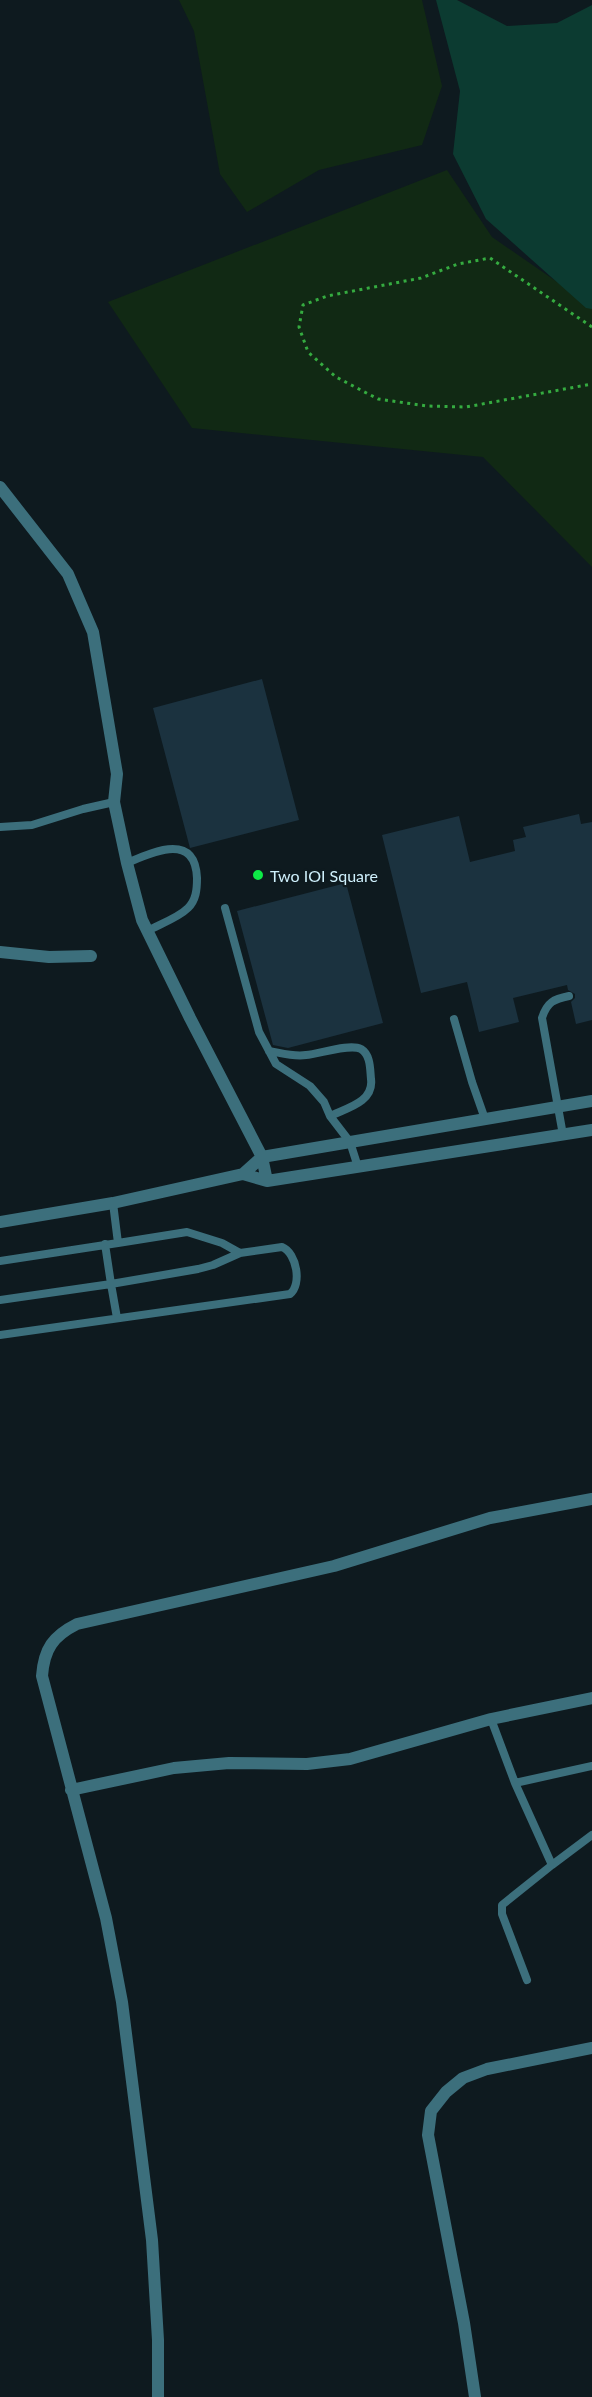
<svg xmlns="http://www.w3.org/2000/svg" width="592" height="2397" font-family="Lato,sans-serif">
<rect width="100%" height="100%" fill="#0e1a1f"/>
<!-- green -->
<path fill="#112914" d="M179,0H422L442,86L422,145L319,170L247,212L220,174L194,31Z
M447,170L492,237L592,306V567L483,457L192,428L108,302Z"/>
<!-- water -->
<path fill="#0c3b31" d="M436,0H457L507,26L557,23L592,5V309L586,308L486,219L453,154L460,91Z"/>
<!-- building -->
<path fill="#1b323f" d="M262,679L299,820L190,848L153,708Z
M579,814L581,824L592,822V1020L576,1024L571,1002L575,998V994L568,990L567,985L513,998L519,1022L479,1032L467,982L421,993L382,835L459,816L470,862L515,851L513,840L526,837L523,827Z
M346,883L383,1023L288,1048L273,1045L237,911Z"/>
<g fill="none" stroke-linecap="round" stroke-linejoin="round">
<!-- path -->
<path stroke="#35ab40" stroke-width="3" stroke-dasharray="3 4.5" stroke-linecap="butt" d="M592,327L490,258L458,264L421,278L327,296L303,305L299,327L308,352L336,377L378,399L427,406L466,407L592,384"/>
<!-- lane -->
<path stroke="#3c6f7c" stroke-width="8" d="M0,827L32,825L83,809L114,802
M127,863C153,852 195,832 197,878C197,890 196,900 188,908C178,918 160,924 147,931
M225,908L259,1032L276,1064L310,1086L324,1102L330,1116L350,1142L358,1167
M454,1019L472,1082L485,1119
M269,1051C281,1053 294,1057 306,1055C319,1054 350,1043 361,1049C371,1055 370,1070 371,1079C374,1102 347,1108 330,1116
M563,1135L542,1018C547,1002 554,999 569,996
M118,1243L187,1232L222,1243L240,1253
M0,1261L118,1243L113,1203
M0,1300L111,1284L117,1318
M0,1335L290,1294C302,1285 297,1253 282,1247L240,1253L213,1265L198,1269L111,1284L105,1244
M491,1719L515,1783L552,1865L502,1905V1914L527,1980
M515,1783L592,1766
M552,1865L592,1835"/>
<!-- street -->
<path stroke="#3c6f7c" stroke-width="12" d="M0,487L68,574L93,632L117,774L114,802L127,863L142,920L190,1018L262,1157L267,1181
M0,952L49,957L91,956
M243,1174L267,1181L592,1130
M0,1222L113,1203L243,1174L262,1157L592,1101
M71,1790L174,1768L229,1763L307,1764L350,1759L491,1719L592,1698
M158,2397V2340L152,2240L122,2002L106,1918L42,1676C44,1649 53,1636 77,1624L334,1566L490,1518L592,1499
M475,2397L464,2323L428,2135L431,2111L446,2092L463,2078L487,2069L592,2048"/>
</g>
<!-- markers -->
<circle fill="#0dea46" stroke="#0e1a1f" stroke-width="2" cx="258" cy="875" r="6"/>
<g text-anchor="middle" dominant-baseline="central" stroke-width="4.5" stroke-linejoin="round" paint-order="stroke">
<!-- poi labels -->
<g font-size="16" fill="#cff0fc" stroke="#0e1a1f" text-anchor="start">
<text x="270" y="875">Two IOI Square</text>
</g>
</g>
</svg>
